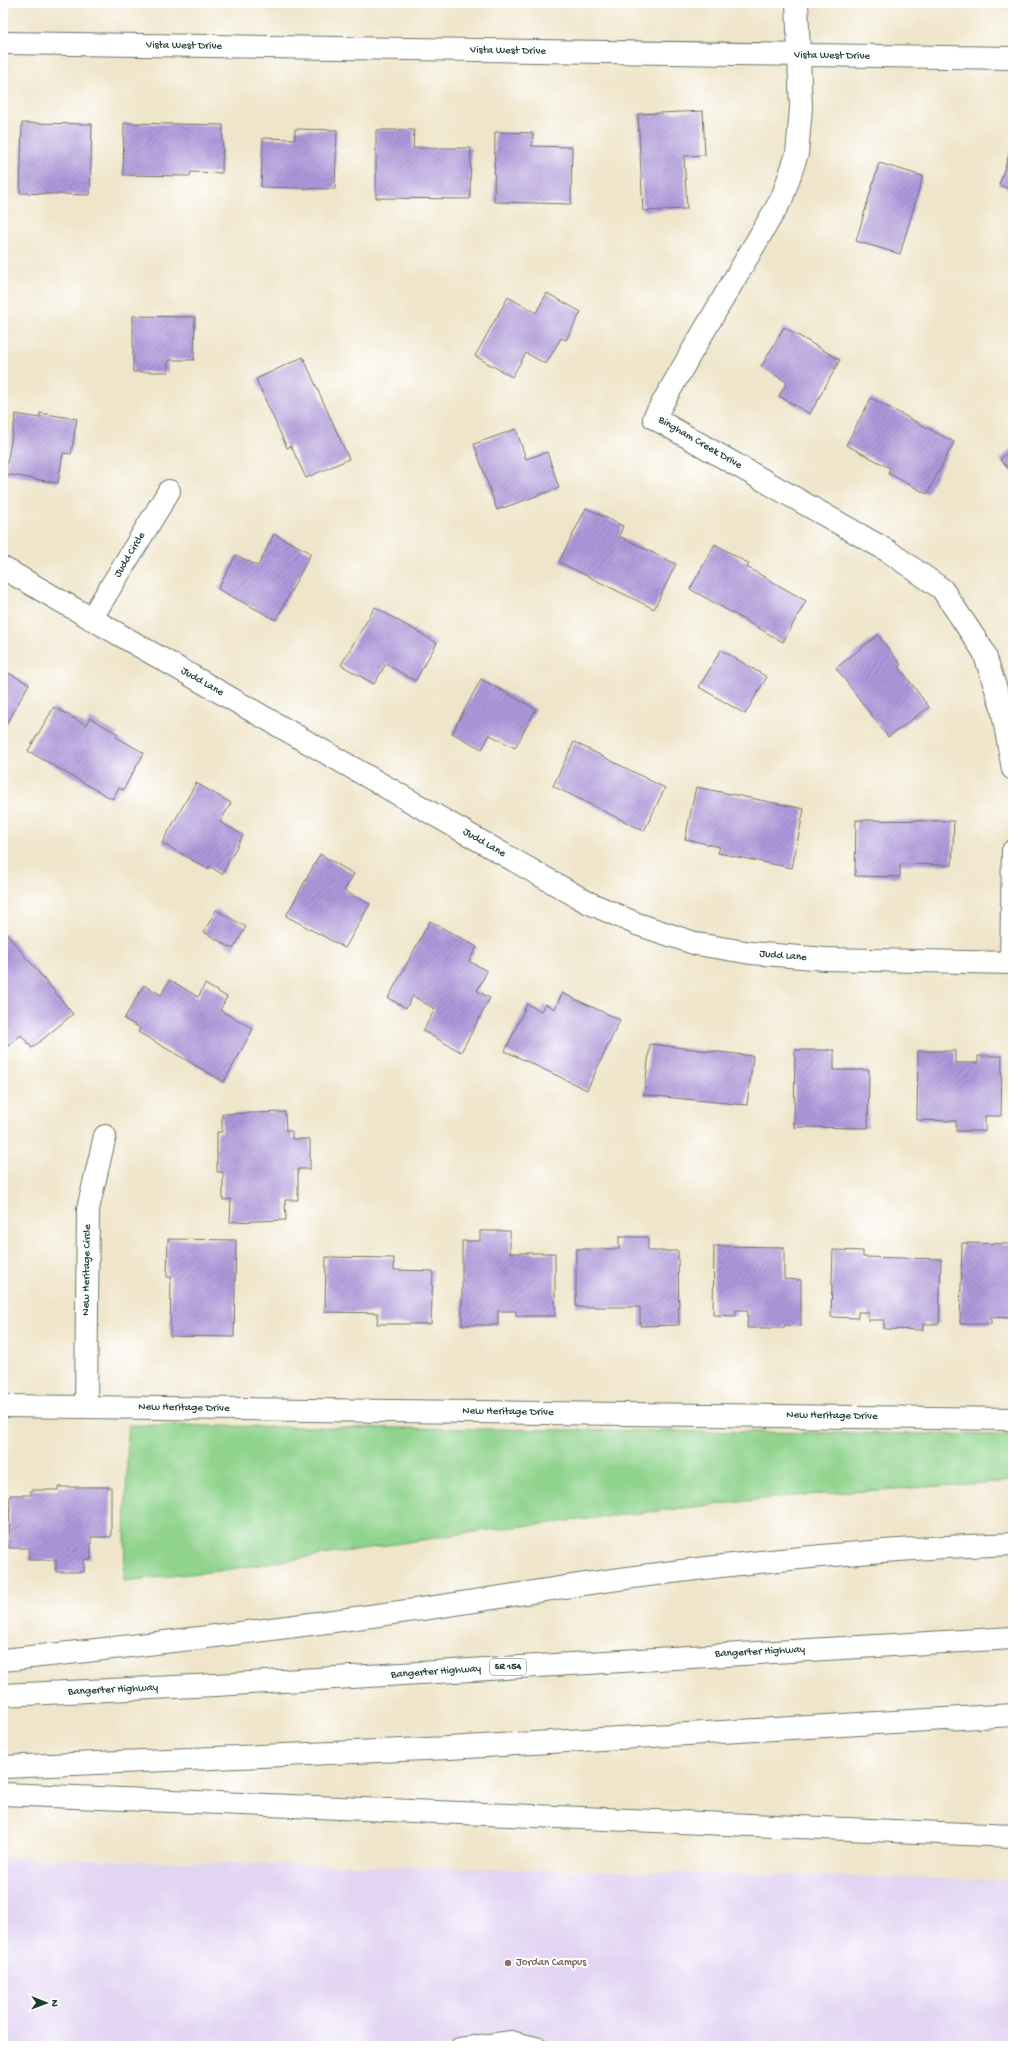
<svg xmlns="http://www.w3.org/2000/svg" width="1016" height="2049" font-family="'Gochi Hand',sans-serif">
<defs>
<pattern id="building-hatch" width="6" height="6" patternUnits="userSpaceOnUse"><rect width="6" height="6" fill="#af97db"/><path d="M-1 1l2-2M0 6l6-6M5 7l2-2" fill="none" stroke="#8e7cb2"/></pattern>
</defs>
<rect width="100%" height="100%" fill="#fff"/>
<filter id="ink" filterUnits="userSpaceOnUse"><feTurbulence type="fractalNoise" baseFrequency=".025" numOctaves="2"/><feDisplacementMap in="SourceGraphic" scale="8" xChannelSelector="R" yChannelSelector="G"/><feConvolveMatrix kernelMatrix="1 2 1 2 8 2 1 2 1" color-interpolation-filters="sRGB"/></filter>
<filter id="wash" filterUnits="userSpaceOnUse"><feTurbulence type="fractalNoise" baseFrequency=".012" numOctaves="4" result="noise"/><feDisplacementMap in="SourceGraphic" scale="16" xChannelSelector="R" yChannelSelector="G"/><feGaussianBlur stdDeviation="0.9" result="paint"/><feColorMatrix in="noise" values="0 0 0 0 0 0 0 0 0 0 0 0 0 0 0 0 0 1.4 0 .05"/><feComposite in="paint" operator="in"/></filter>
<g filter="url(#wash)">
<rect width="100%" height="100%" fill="#f0e5ca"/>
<!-- built -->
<path fill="#e2d4f3" d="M3,1858L1013,1880V2046H3Z"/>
<!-- grass -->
<path fill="#8fd38c" stroke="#578860" d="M128,1425L1013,1435V1481L791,1496L480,1531L218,1571L124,1581Z"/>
<g id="blocks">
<!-- building -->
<path fill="url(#building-hatch)" d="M703,111L705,155L684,156L687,209L643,211L638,114Z
M22,123L92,124L90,195L20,193Z
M124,123L223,125L222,173L191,172L190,176L123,175Z
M295,129L337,130L335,189L261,187L263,138L295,139Z
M376,130H414L413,148H471L470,199L376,198Z
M495,132L533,133L532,146L572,147L571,204L494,202Z
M1013,143V190L999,185Z
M879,163L923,176L900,254L856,241Z
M547,293L581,312L566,340L561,338L546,364L526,353L512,377L475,356L508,297L536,313Z
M133,316L195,317L194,360H168V372H133Z
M784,327L840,360L810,414L779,396L787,382L761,367Z
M303,357L349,459L306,478L291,446L287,448L256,379Z
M871,398L954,442L927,494L888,473L890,468L846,445Z
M40,413L77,419L71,454L63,453L58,483L5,474L16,414L40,418Z
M516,429L526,459L547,452L559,488L497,510L474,444Z
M1013,446V473L1000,460Z
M586,508L623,526L619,536L676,564L654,609L559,562Z
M274,534L311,553L276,620L218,589L236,555L258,566Z
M715,544L749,564L747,567L806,601L783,642L690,589Z
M375,607L437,643L415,681L386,664L374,684L341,665Z
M878,635L901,665L898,666L929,707L888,737L836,668Z
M721,650L767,677L745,714L699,687Z
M3,670L29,684L6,725L3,724Z
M481,679L536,709L515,748L490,735L482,749L452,733Z
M54,707L86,725L90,718L118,734L116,737L144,753L123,790L119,788L112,799L28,751Z
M574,742L665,788L644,831L553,786Z
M196,783L231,803L220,822L243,835L222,874L209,866L208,869L162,843Z
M696,787L804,809L792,868L718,853L720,847L685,839Z
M856,820L954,821L952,865L900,864V877L855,876Z
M320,854L354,874L344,891L370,904L345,948L286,916Z
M216,910L246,927L233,949L204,932Z
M430,921L477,947L469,961L487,971L477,991L490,998L461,1052L423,1031L435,1009L413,996L406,1008L388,998Z
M6,933L73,1014L32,1048L21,1035L3,1050V935Z
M170,980L198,997L205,984L227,997L220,1010L253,1029L224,1082L138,1032L140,1028L124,1019L144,985L161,995Z
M562,993L620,1020L587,1090L505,1051L527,1004L541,1011L545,1004L555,1009Z
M650,1044L753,1056L747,1105L644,1095Z
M795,1050H834V1070H869L868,1128L794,1127Z
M918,1051H955V1063H978V1056H1002L1001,1116H985V1131H956V1121L917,1120Z
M285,1112L286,1131H292V1139H310V1169H298V1200H285L286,1220L230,1222L231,1199L223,1200V1172H217V1132H222V1114Z
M480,1231H510V1253H555V1316H516V1311H498V1325H462V1241H480Z
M619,1237H648V1251H678L679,1325L640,1326V1307H576V1249H619Z
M168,1239L236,1240L234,1337L170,1336L171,1277H167Z
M962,1243L1013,1244V1332H1010V1318L991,1317V1324H960Z
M714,1246L784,1247V1279L801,1280V1326L784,1325V1328H747L748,1310H736V1316L713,1315Z
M833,1250L863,1251V1257L941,1259L939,1324H923V1330L884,1329V1320H868V1312H858V1318L831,1317Z
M326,1257L394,1258V1270L433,1271L431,1324H377L378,1313L325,1312Z
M58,1487H111V1537H91V1559H84V1572H56V1560H29V1548H9L10,1495H31V1490H58Z"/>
</g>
</g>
<g filter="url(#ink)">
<use href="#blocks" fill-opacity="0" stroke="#687868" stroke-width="1"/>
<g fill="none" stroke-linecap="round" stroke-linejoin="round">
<defs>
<path id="lane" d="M459,2046L511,2039L540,2046"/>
<path id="street" d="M797,3L801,108L797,154L782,198L691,353L654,418L888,551L942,589L984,652L1002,708L1013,769
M3,43L1013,58
M3,568L587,902L637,924L697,944L751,953L826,959L1013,963
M91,619L169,491
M1011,963L1013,851
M3,1406L1013,1419
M86,1407L88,1209L105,1136"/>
<path id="highway" d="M3,1660C145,1645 287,1628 429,1608C483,1600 537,1591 591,1583C730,1563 872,1549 1013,1544
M3,1695L216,1685L1013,1638
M3,1767L449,1748L1013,1715
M3,1794L1013,1836"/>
</defs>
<!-- lane casing -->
<use href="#lane" stroke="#687868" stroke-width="18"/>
<!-- street casing -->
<use href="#street" stroke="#687868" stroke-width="24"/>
<!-- highway casing -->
<use href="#highway" stroke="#687868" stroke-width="24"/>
<!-- lane -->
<use href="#lane" stroke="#fff" stroke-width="16"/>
<!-- street -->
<use href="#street" stroke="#fff" stroke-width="22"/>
<!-- highway -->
<use href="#highway" stroke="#fff" stroke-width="22"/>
</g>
</g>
<!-- markers -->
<circle fill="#8d6e63" stroke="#fff" stroke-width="1.5" cx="508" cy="1963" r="4"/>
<g text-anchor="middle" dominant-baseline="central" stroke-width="4" stroke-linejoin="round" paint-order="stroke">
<!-- shield labels -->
<rect fill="#fff" stroke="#627771" stroke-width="1" x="490" y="1659" width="36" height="16" rx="3"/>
<g font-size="10" font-weight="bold" fill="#1f3d34">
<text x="508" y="1667">SR 154</text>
</g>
<!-- street labels -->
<g font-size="11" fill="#1f3d34" stroke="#fff">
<text transform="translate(184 46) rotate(1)">Vista West Drive</text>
<text transform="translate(508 51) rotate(1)">Vista West Drive</text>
<text transform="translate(832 56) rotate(1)">Vista West Drive</text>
<text transform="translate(700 443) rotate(30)">Bingham Creek Drive</text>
<text transform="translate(130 555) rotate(-59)">Judd Circle</text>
<text transform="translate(202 682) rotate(30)">Judd Lane</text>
<text transform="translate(484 843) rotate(30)">Judd Lane</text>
<text transform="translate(783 956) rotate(5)">Judd Lane</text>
<text transform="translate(87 1270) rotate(-89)">New Heritage Circle</text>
<text transform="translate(184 1408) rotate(1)">New Heritage Drive</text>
<text transform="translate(508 1412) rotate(1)">New Heritage Drive</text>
<text transform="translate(832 1416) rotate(1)">New Heritage Drive</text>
<text transform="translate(760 1652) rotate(-3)">Bangerter Highway</text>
<text transform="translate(436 1672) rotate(-4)">Bangerter Highway</text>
<text transform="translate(113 1690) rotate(-3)">Bangerter Highway</text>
</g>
<!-- education labels -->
<g font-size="11" fill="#785e54" stroke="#fff" text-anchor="start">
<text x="516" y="1963">Jordan Campus</text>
</g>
</g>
<!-- margin -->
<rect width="1016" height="2049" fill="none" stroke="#fff" stroke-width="16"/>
<!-- north arrow -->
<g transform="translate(46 2003) rotate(91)" stroke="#ffffff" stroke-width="3" paint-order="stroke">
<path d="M0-3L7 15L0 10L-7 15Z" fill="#1f3d34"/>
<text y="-6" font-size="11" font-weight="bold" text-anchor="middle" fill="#1f3d34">N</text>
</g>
</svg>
